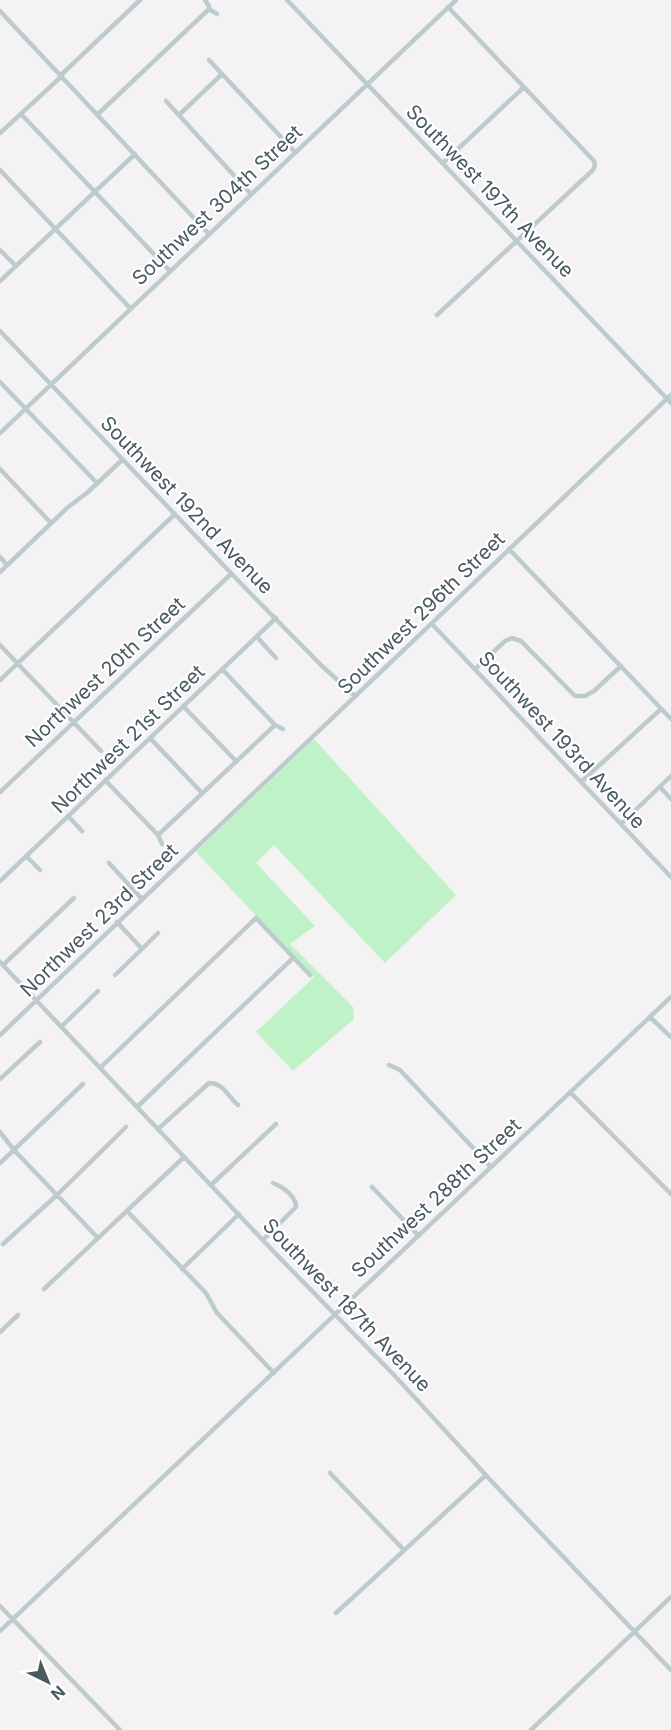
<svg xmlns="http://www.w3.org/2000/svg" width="671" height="1730" font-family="Inter,sans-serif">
<rect width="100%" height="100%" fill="#f4f2f3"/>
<!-- green -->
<path fill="#c0f2c8" d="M314,739L456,895L385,963L274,845L256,863L315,926L290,944L353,1007L354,1019L293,1071L256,1032L314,977L196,852Z"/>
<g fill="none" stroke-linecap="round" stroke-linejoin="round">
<!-- minor -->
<path stroke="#bdcbcf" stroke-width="4.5" d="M205,0L209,6V9L217,14
M287,0L671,403
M0,11L209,234
M209,60L295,152
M61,75L140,0
M166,101L251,194
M21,114L170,271
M97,115L209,9
M179,115L221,75
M0,133L62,76
M443,163L524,87
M0,170L130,308
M0,250L16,266
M0,281L135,154
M437,315L593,170L595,165L594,161L448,7
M0,331L251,594L322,666L355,696
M0,382L97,483
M0,433L456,0
M0,469L51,523
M509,549L671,719
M0,557L7,565
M0,572L67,508L88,492L122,460
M432,624L671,877
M257,637L276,658
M0,645L101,751
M222,669L275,725L283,729
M475,669L505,641L512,638L521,641L575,696H585L594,691L621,666
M0,680L175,514
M183,706L236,761
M150,738L202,793
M105,780L158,835L162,844
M581,782L661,709
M660,787L671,799
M0,792L231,574
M68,816L82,831
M621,824L671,776
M158,835L275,725
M26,856L40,870
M109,863L142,899
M0,881L276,618
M142,949L158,933
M0,962L274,1252L394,1375L495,1485L671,1670
M3,965L74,898
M115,975L142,949L117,922
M650,1017L671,1037
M61,1027L98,991
M0,1035L671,395
M389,1065L400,1070L491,1167
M100,1068L256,918L310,975
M0,1079L40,1042
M570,1092L671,1194
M137,1107L293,958
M158,1129L209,1083C224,1083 228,1097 238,1105
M0,1132L14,1150L98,1238
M0,1163L83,1084
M211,1185L276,1124
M372,1187L419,1236
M127,1211L206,1293L217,1313L274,1373
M263,1240L296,1207C296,1196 283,1187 273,1183
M3,1244L57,1195L126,1127
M182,1269L239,1214
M44,1289L184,1157
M0,1332L18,1315
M330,1473L404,1550
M0,1606L120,1730
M336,1613L486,1475
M0,1631L671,997
M531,1730L671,1597"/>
</g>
<g text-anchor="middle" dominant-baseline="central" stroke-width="4.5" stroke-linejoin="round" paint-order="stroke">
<!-- street labels -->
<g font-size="20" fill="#495b61" stroke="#fff">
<text transform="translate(490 191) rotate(46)">Southwest 197th Avenue</text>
<text transform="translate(217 205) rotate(-43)">Southwest 304th Street</text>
<text transform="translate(187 505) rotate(46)">Southwest 192nd Avenue</text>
<text transform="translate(421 613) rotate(-44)">Southwest 296th Street</text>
<text transform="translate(105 672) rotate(-43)">Northwest 20th Street</text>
<text transform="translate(128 739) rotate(-44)">Northwest 21st Street</text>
<text transform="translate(562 740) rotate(47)">Southwest 193rd Avenue</text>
<text transform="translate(99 920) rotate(-44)">Northwest 23rd Street</text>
<text transform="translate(436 1198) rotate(-43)">Southwest 288th Street</text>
<text transform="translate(347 1305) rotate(46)">Southwest 187th Avenue</text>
</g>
</g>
<!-- north arrow -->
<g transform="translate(48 1682) rotate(137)" stroke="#ffffff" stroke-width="4.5" paint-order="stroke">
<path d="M0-4.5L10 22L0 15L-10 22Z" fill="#495b61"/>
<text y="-9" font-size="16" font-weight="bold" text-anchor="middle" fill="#495b61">N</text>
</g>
</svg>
